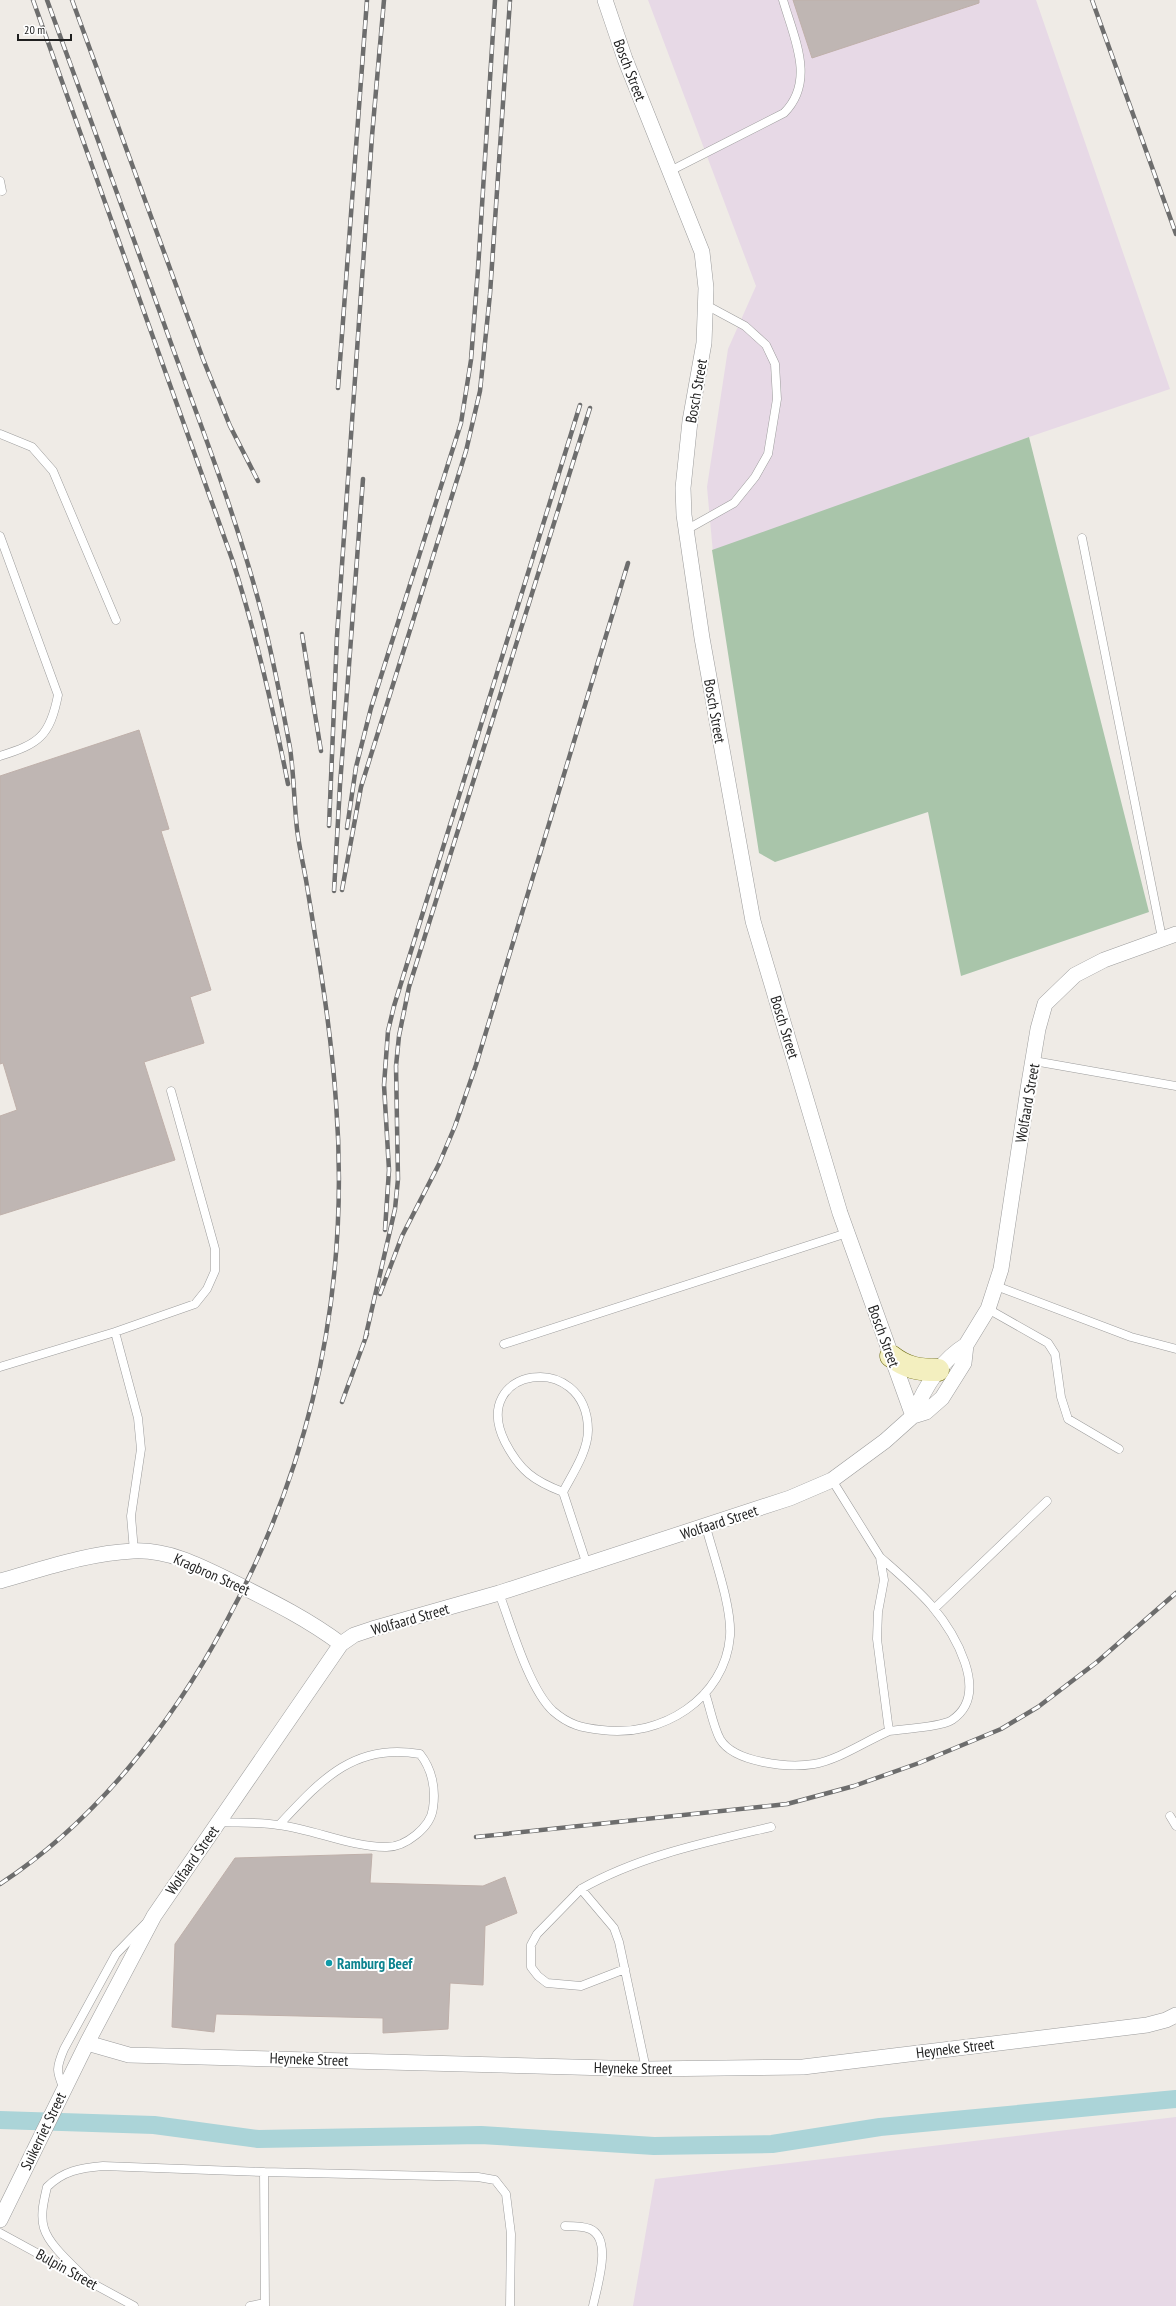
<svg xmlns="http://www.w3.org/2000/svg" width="1176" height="2306" font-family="'PT Sans Narrow',sans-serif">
<rect width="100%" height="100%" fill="#efebe6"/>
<!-- industrial -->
<path fill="#e7d9e6" d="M648,0H1036L1170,389L1029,437L713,553L707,487L728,349L756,286Z
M1176,2117V2306H633L655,2179Z"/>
<!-- cemetery -->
<path fill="#a9c5aa" d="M1029,437L1149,912L961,976L928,812L775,862L759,853L712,550Z"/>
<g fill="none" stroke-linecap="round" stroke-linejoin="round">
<!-- canal -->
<path stroke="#abd4d8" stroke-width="18" d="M0,2120L154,2125L258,2139L481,2135L654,2146L772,2144L880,2127L1176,2099"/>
</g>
<!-- building -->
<path fill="#bfb6b3" stroke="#bfb0aa" d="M793,0H979V3L812,58Z
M139,730L169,829L161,831L211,990L190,997L204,1043L144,1062L175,1160L0,1215V1116L17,1110L3,1063L0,1064V776Z
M372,1854L370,1883L483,1886L505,1877L517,1913L485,1926L483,1985L450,1983L448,2029L383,2033V2018L216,2014L214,2032L172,2027L175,1944L235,1858Z"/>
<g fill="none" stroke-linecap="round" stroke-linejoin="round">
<defs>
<path id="lane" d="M670,171L784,113C816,81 794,38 783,0
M0,181L2,191
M0,434L32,447L53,471L116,620
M686,530L734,503L755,477L768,454L777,399L775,364L766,345L745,326L706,305
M0,536L58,695C50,736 39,744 0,756
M1082,538L1162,938
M1034,1061L1176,1086
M996,1286L1131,1337L1176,1349
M988,1309L1048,1343L1055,1354L1061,1397L1068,1419L1119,1449
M115,1332L195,1304L207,1289L215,1271V1249L171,1091
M504,1344L847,1233
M0,1367L115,1332L138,1418L141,1449L131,1516L134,1551
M563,1492C534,1481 520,1471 505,1442C468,1367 587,1349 588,1430C588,1451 573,1473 563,1492L587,1565
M880,1557C897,1572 916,1588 931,1605C953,1631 992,1693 952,1720C941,1727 903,1729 889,1731
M499,1593C511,1625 529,1689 553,1711C569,1725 582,1728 602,1730C661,1738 725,1699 730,1636C732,1607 714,1557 706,1527
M934,1609L1047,1501
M705,1693C710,1707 713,1726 720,1739C734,1763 789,1768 814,1764C838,1760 866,1741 889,1731L877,1639L878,1612L884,1580L880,1557L832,1480
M1170,1816L1176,1826
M218,1822C238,1823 259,1822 278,1825C313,1829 351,1847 385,1847C405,1848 431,1827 433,1808C436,1789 432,1769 420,1754C354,1742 320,1781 279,1825
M581,1889C639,1856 707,1842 771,1827
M625,1969L581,1986L547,1983L538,1976L531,1967V1945L537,1934L581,1889L614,1928L619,1942L646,2069
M64,2089C56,2071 56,2068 64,2049L116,1954L147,1922
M565,2226C572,2226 583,2226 590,2229C613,2239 597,2286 593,2306
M0,2233L134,2306
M88,2281C75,2267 49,2246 44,2228C40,2215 44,2200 47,2187C63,2171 80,2168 103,2166L264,2172
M250,2306L265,2303
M265,2306L264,2172L478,2177L495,2180L506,2194L511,2234L510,2306"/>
<path id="street" d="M605,0L625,59L702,252L706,288L704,343L690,421L683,488L684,515L702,638L753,921L840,1213L913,1416
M913,1416C924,1388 940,1361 966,1345
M0,1581C43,1569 88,1553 133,1551C171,1549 206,1569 239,1585C275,1603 309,1620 341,1644
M87,2043L129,2055L646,2069L803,2067L1147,2025L1166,2020L1176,2015
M0,2220L87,2043L154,1916L341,1644L354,1635L372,1629L499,1593L790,1498L832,1480L885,1441L913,1416L926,1412L942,1398L964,1363L966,1345L988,1309L1001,1269L1028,1089L1038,1029L1045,1004L1075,975L1104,960L1176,934"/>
<path id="secondary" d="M891,1356C906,1368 919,1370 938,1370"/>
</defs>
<!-- lane casing -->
<use href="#lane" stroke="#9c9c9c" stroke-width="9"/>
<!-- street casing -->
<use href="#street" stroke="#9c9c9c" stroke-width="16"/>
<!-- secondary casing -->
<use href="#secondary" stroke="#6c6a10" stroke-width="23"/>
<!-- lane -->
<use href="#lane" stroke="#fff" stroke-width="8"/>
<!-- street -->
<use href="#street" stroke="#fff" stroke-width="15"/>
<!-- secondary -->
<use href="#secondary" stroke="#f3efbf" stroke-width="22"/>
<defs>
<path id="rail" d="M33,0L232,559C256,633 273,708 288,784
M72,0L203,359L230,426L258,481
M1092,0L1176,234
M338,388L367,0
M302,634L321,751
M329,826L337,636L372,136L384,0
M347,828L356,767L371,708L461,423L471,360L478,269L495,0
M342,890L361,787L466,451L480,391L490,294L510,0
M334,891L340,785L363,479
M385,1230L389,1170L384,1085L388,1031L394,1006L580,405
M380,1294L402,1236L439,1164L455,1126L476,1065L628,563
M365,1339L395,1209L398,1179L396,1066L399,1036L409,987L590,408
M342,1402L367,1334
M476,1837L787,1804L854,1786L919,1763L1001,1729L1038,1707L1097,1662L1176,1593
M0,1884C96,1821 171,1725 225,1624C314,1461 350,1287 336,1102C331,1028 318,953 306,880C303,863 299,846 297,829C294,802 294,775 290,748C282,704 273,660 263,618C239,525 205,436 172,346C131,231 89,115 47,0"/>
</defs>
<!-- rail casing -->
<use href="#rail" stroke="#6d6d6d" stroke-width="4.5"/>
<!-- rail -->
<use href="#rail" stroke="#fff" stroke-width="3" stroke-dasharray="9" stroke-linecap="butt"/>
</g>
<!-- markers -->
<circle fill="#0f9aa8" stroke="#fff" stroke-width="1.5" cx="329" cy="1963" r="4"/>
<g text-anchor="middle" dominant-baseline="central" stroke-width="4" stroke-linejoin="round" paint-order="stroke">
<!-- street labels -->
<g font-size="15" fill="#1f1f1f" stroke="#fff">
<text transform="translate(630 70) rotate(69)">Bosch Street</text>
<text transform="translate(696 391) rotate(-80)">Bosch Street</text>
<text transform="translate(715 711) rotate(80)">Bosch Street</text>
<text transform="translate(785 1027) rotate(73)">Bosch Street</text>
<text transform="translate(1027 1103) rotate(-80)">Wolfaard Street</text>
<text transform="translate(884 1336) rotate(70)">Bosch Street</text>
<text transform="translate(719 1522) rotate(-18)">Wolfaard Street</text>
<text transform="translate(212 1574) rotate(24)">Kragbron Street</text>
<text transform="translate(410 1619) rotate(-16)">Wolfaard Street</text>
<text transform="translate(192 1860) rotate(-55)">Wolfaard Street</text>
<text transform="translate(955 2048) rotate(-7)">Heyneke Street</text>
<text transform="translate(309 2059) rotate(2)">Heyneke Street</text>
<text transform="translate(633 2068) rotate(1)">Heyneke Street</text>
<text transform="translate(43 2131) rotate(-64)">Suikerriet Street</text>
<text transform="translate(67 2269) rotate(29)">Bulpin Street</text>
</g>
<!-- culture labels -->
<g font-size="15" font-weight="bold" fill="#0d838f" stroke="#fff" text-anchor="start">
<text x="337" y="1963">Ramburg Beef</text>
</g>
</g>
<!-- scale -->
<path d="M18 34v6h53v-6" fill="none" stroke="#1f1f1f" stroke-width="2"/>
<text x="24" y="34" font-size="12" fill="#1f1f1f" stroke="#ffffff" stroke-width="3" paint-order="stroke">20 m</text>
</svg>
